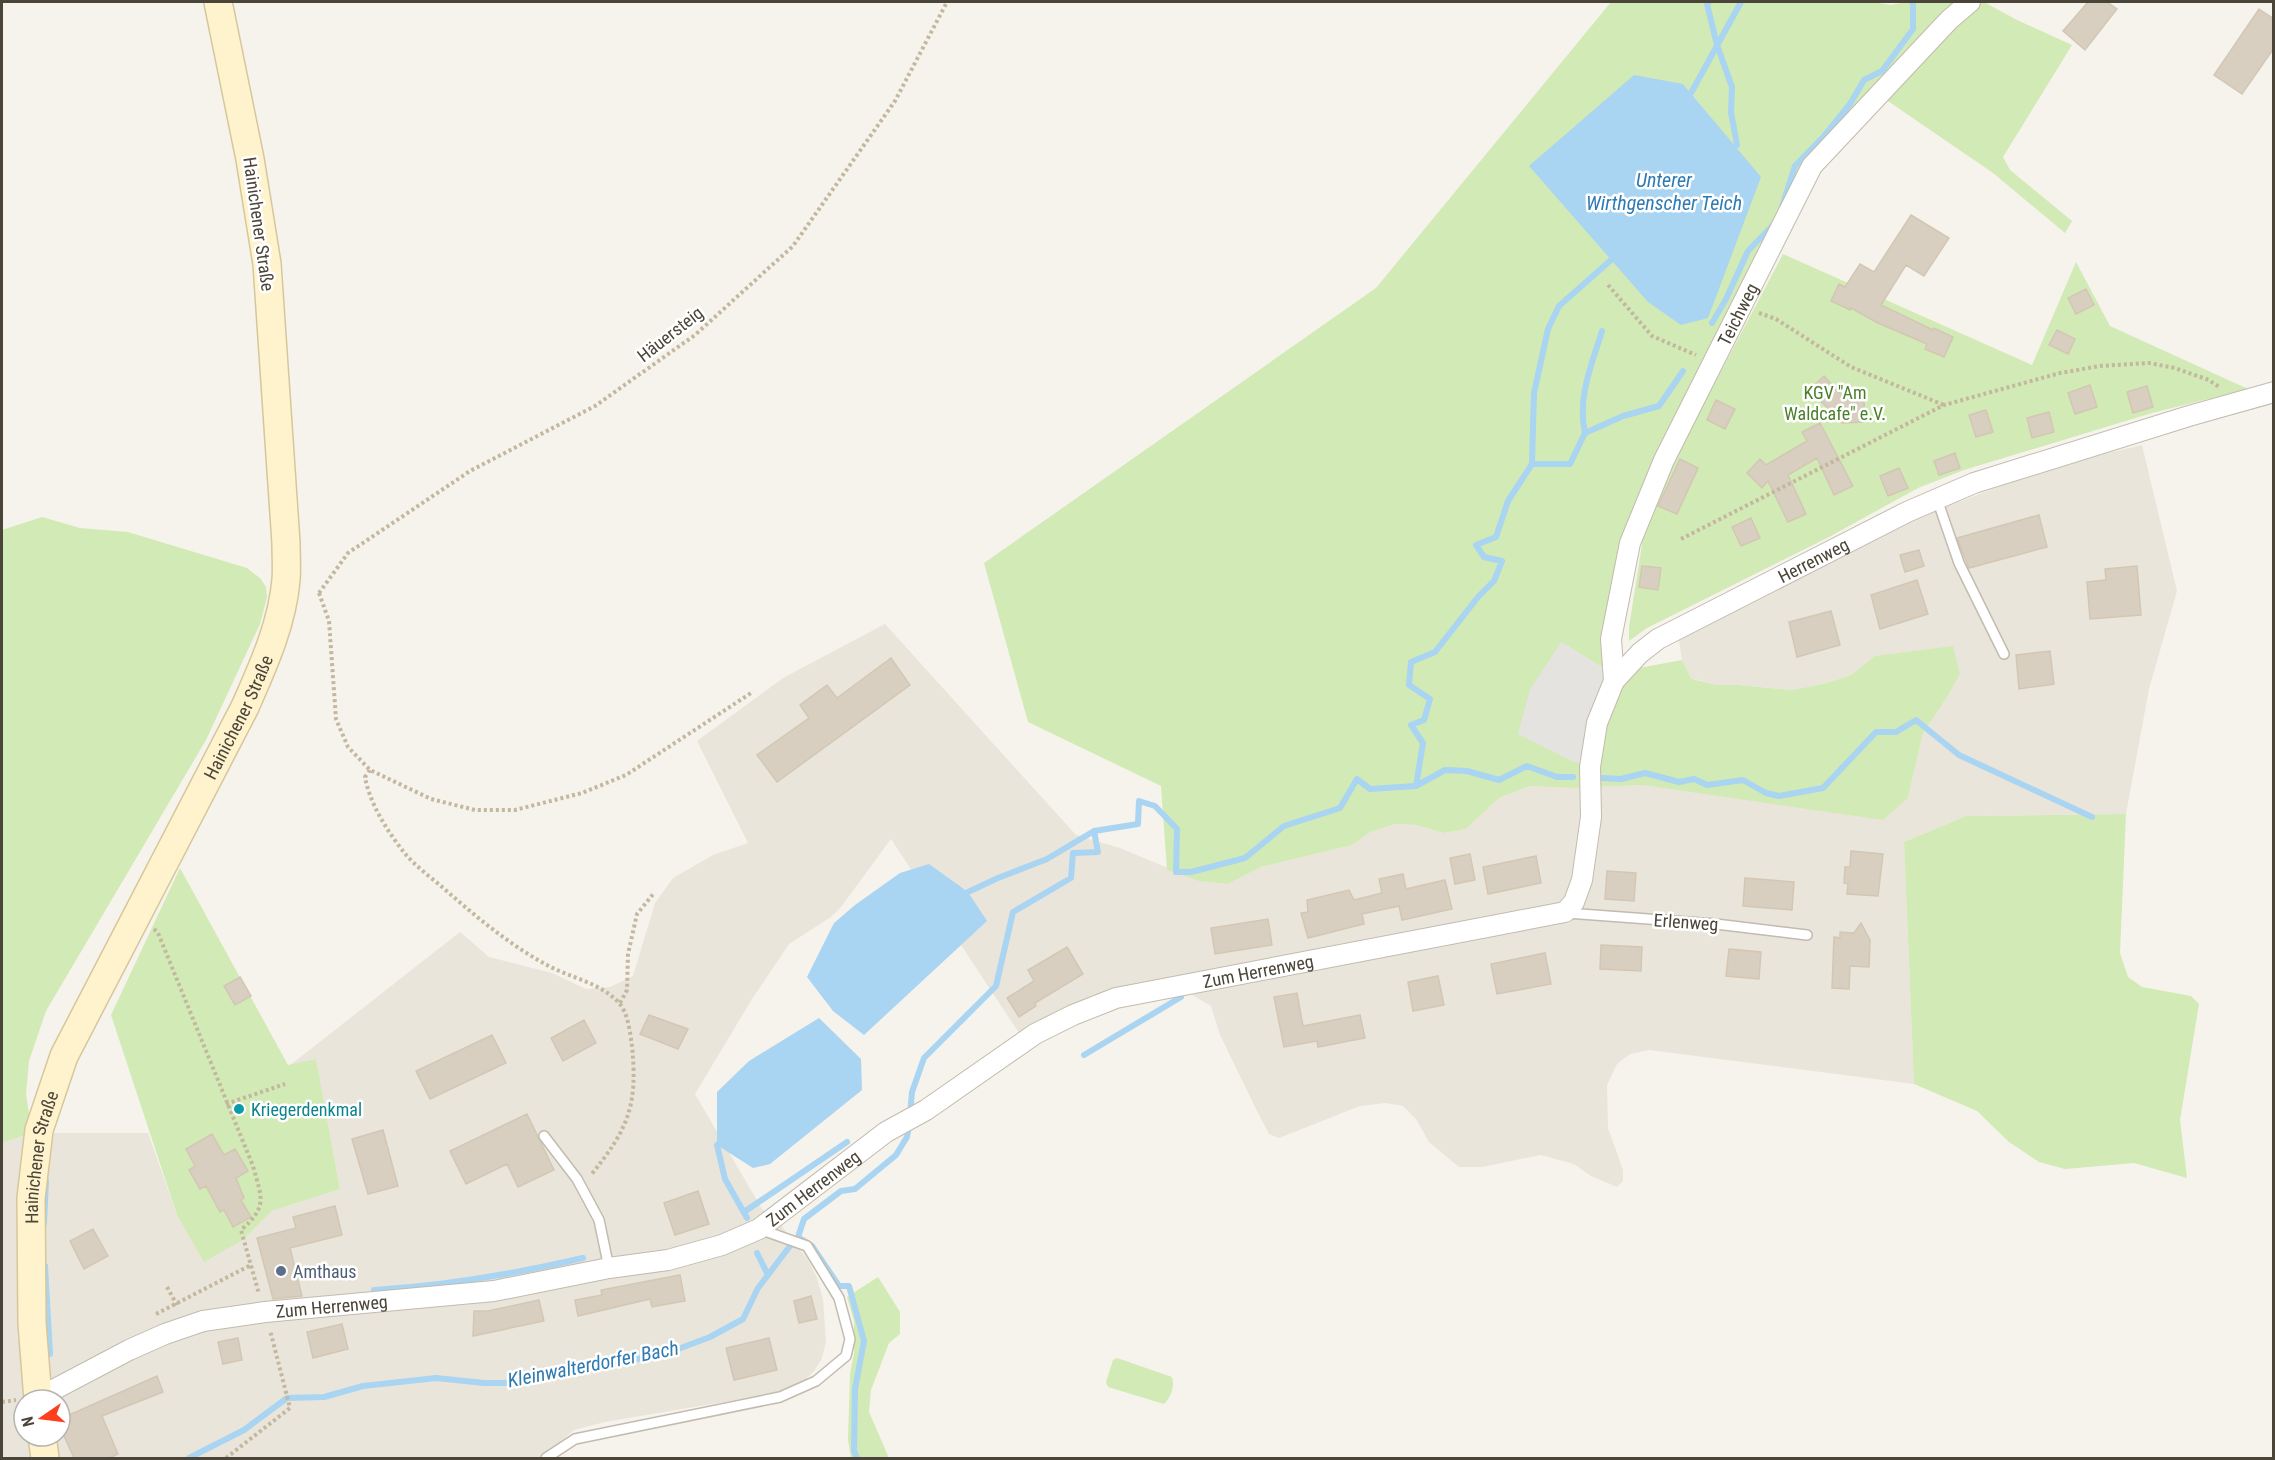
<svg xmlns="http://www.w3.org/2000/svg" width="2275" height="1460" font-family="'Roboto Condensed',sans-serif">
<rect width="100%" height="100%" fill="#f6f3ec"/>
<!-- residential -->
<path fill="#eae5da" fill-rule="evenodd" d="M2142,445L2177,591L2149,689L2126,814L1966,816L1904,842L1914,1084L1649,1050L1630,1054L1617,1064L1607,1085L1608,1128L1623,1170V1181L1617,1187L1591,1176L1574,1164L1541,1155L1482,1167H1459L1429,1142L1416,1119L1403,1106L1385,1103L1360,1106L1279,1138L1269,1134L1257,1111L1220,1035L1211,1006L1187,992L1129,1001L1027,1045L891,839L841,907L831,917L789,944L752,999L695,1094L762,1209L781,1225L808,1260L817,1278L823,1299L826,1342L822,1358L815,1370L802,1383L771,1394L605,1422L574,1430L558,1444L555,1458H2V1143L32,1133H148L177,1215L244,1239L272,1211L340,1189L316,1060L289,1066L460,932L489,957L552,973L586,989L610,987L633,976L655,903L673,878L713,855L748,843L697,741L783,678L885,624L1076,835L1120,848L1199,881L1228,884L1261,867L1352,845L1369,832L1394,824L1416,825L1443,833L1466,829L1499,798L1530,786L1571,788L1643,785L1908,798L1923,733L1948,696L1960,674L1875,656L1851,675L1827,683L1792,690L1738,685H1717L1691,678L1682,660L1678,634L1925,515L2053,466ZM24,1400H60V1436H24Z"/>
<!-- green -->
<path fill="#d2eab5" fill-rule="evenodd" d="M1611,2H1873L1891,5L1906,2H1966L1806,157L1625,541L1617,662L1639,668L1682,660L1691,678L1696,680L1717,685H1738L1792,690L1827,683L1851,675L1875,656L1953,646L1960,674L1948,696L1923,733L1908,798L1883,820L1643,785L1571,788L1530,786L1499,798L1466,829L1443,833L1416,825L1394,824L1370,832L1352,845L1261,867L1228,884L1199,881L1167,870L1161,786L1028,722L984,563L1376,288ZM1683,84L1709,115L1681,325ZM1561,642L1606,670L1590,712L1580,763Z
M1977,2H1984L2017,20L2072,45L2003,157L2010,170L2072,221L2065,233L1993,173L1882,97Z
M1783,254L2032,365L2076,262L2110,326L2248,389L2152,413L1964,470L1918,488L1829,537L1647,628L1629,641V627L1643,538L1673,462Z
M42,517L80,528L128,532L247,568L260,578L266,587L267,597L260,624L206,740L46,1011L29,1061L26,1094L32,1133L2,1143V530Z
M2126,814L2120,953L2128,977L2142,987L2191,996L2199,1004L2180,1120L2187,1178L2134,1163L2065,1169L2039,1162L2009,1142L1977,1111L1914,1084L1904,842L1966,816Z
M180,868L288,1065L316,1059L340,1189L272,1211L244,1239L204,1262L177,1215L111,1015Z
M878,1277L900,1312V1334L889,1343L871,1390L869,1412L889,1458H851L848,1440L850,1374L854,1353V1321L847,1297Z
M1117,1358L1172,1377C1175,1386 1171,1398 1164,1404L1108,1387L1106,1382L1113,1360Z"/>
<!-- parking -->
<path fill="#e5e3e0" d="M1561,642L1606,670L1590,712L1580,763L1574,762L1518,734L1530,690Z"/>
<!-- water -->
<path fill="#a9d4f2" d="M1634,75L1683,84L1761,177L1708,318L1681,325L1648,302L1529,166Z
M929,864L968,892L987,921L864,1035L833,1011L807,977L834,923L855,905L900,873Z
M819,1018L861,1059L862,1090L770,1164L753,1168L717,1145V1092L749,1061Z"/>
<g fill="none" stroke-linecap="round" stroke-linejoin="round">
<!-- stream -->
<path stroke="#a9d4f2" stroke-width="6" d="M1709,2L1707,4L1717,45L1732,87L1731,112L1737,145
M1691,93L1741,2
M1782,207L1795,166L1825,135L1850,104L1864,80L1882,71L1913,29V2
M1712,323L1726,299L1748,251L1776,222
M1585,433C1577,397 1592,364 1602,331
M1532,464L1534,393L1548,329L1559,306L1611,260
M1602,778L1621,779L1645,773L1679,782L1694,779L1707,785L1743,780L1766,793L1779,796L1823,788L1876,732H1896L1916,720L1959,755L2092,817
M1416,786L1423,743L1411,725L1424,720L1430,699L1409,685L1411,662L1435,652L1478,597L1494,581L1502,561L1484,557L1476,545L1496,537L1508,501L1532,464H1570L1585,433L1623,416L1659,406L1683,371
M968,892L998,878L1047,859L1094,831
M1084,1055L1181,997
M910,1115L912,1092L924,1058L996,986L1013,912L1071,878L1073,853L1098,852L1094,831L1138,824L1139,801L1155,806L1177,829L1176,872H1191L1245,858L1284,826L1340,808L1357,779L1370,789L1416,786L1445,770L1467,771L1499,780L1527,766L1557,777H1573
M717,1145L725,1179L747,1218
M744,1212L847,1142
M44,1223L46,1181
M757,1253L768,1275
M45,1266L50,1354
M374,1290C445,1286 514,1274 583,1258
M189,1458L244,1430L287,1398L324,1397L363,1386L436,1378L484,1383H505L599,1367L670,1352L710,1337L743,1319L758,1288L790,1246
M857,1458L854,1451L855,1389L864,1341L849,1286H839L812,1246L798,1237L804,1219L841,1191L855,1189L896,1155L907,1137L909,1125"/>
</g>
<!-- building -->
<path fill="#d8cfc1" stroke="#d3c7b4" stroke-width="1.5" d="M2088,2H2107L2117,9L2085,50L2063,31Z
M2259,9L2274,19V48L2242,94L2214,75Z
M1911,215L1949,238L1924,276L1906,265L1881,305L1933,330L1934,328L1953,337L1944,357L1925,349L1927,344L1878,323L1851,308L1850,310L1831,301L1839,284L1845,287L1860,264L1874,272Z
M2086,289L2094,305L2076,314L2068,298Z
M2057,330L2075,339L2068,354L2049,345Z
M1824,376L1847,401L1864,400L1865,422L1842,423L1810,390Z
M2090,385L2097,407L2075,414L2068,393Z
M2147,386L2153,407L2133,413L2127,392Z
M1716,400L1735,409L1725,429L1707,420Z
M1986,410L1993,432L1976,437L1969,415Z
M2049,412L2054,432L2032,438L2027,418Z
M1820,423L1853,486L1834,495L1817,458L1788,475L1806,514L1788,522L1768,481L1762,488L1747,473L1760,459L1766,465L1807,441L1802,432Z
M1955,453L1960,468L1939,475L1934,461Z
M1680,459L1698,468L1677,514L1658,506Z
M1899,468L1908,488L1888,496L1880,476Z
M2039,515L2047,547L1969,568L1957,538Z
M1751,518L1760,538L1741,546L1732,527Z
M1919,550L1924,566L1905,572L1900,555Z
M1642,566L1661,568L1658,590L1639,587Z
M2137,566L2141,615L2090,619L2087,582L2106,580L2105,569Z
M1917,580L1928,614L1880,629L1871,595Z
M1831,611L1840,645L1797,657L1789,622Z
M2050,651L2054,684L2019,689L2016,655Z
M891,658L910,685L777,782L757,755L809,718L800,705L827,685L837,698Z
M1851,851L1883,854L1878,896L1847,894L1848,884L1844,883L1845,867H1850Z
M1470,854L1475,880L1455,884L1450,858Z
M1536,856L1541,883L1488,894L1483,867Z
M1607,871L1636,873L1634,901L1605,899Z
M1403,874L1406,889L1445,880L1452,909L1402,920L1399,906L1362,914L1364,924L1308,938L1301,913L1308,912L1307,900L1349,890L1354,900L1382,893L1379,879Z
M1745,878L1794,882L1792,910L1743,906Z
M1268,919L1272,945L1215,954L1211,928Z
M1861,923L1870,940L1869,967L1850,966L1849,989L1832,988L1834,937L1840,938V932L1854,933Z
M1601,945L1642,947L1641,971L1600,969Z
M1067,947L1083,974L1035,1003L1036,1006L1019,1017L1007,998L1034,981L1028,970Z
M1729,949L1761,952L1759,979L1726,976Z
M1545,953L1551,984L1497,994L1491,964Z
M1438,976L1444,1005L1413,1011L1408,982Z
M240,977L251,996L235,1005L224,986Z
M1297,993L1303,1026L1360,1015L1365,1038L1318,1047L1317,1041L1284,1047L1274,997Z
M649,1015L688,1029L678,1049L640,1034Z
M584,1020L596,1043L563,1061L551,1038Z
M492,1035L506,1063L430,1099L416,1071Z
M527,1114L554,1170L518,1187L507,1164L466,1184L450,1151Z
M383,1130L398,1186L368,1194L352,1139Z
M212,1134L224,1155L235,1149L248,1171L236,1178L244,1198L241,1200L251,1217L233,1227L224,1210L220,1212L206,1186L200,1189L189,1170L195,1166L186,1149Z
M698,1191L709,1224L675,1235L664,1203Z
M335,1206L342,1235L290,1248L302,1296L273,1299L257,1238L296,1228L293,1217Z
M93,1229L108,1256L84,1269L70,1241Z
M680,1275L685,1301L652,1307L650,1299L578,1316L575,1300L602,1295L601,1290Z
M811,1296L817,1319L799,1323L794,1301Z
M539,1300L544,1321L473,1336L474,1311H488Z
M342,1324L348,1349L313,1358L307,1332Z
M238,1338L242,1360L223,1364L218,1342Z
M769,1338L777,1370L734,1380L726,1348Z
M157,1376L163,1392L102,1416L118,1454L109,1458H74L60,1427V1419Z"/>
<g fill="none" stroke-linecap="round" stroke-linejoin="round">
<defs>
<path id="lane" d="M1937,499L1959,563L2004,654
M1567,913L1716,924L1807,935
M544,1136L577,1179L599,1220L609,1268
M546,1458L575,1439L780,1397L816,1381L846,1356L850,1339L839,1298L807,1246L759,1229"/>
<g id="street">
<path id="s1" d="M1614,681L1611,639L1630,543L1664,460L1741,307L1812,166L1949,20L1970,2"/>
<path id="s2" d="M38,1398L129,1350L165,1334L203,1321L265,1312L494,1291L609,1268L668,1260L722,1245L759,1229L886,1132L926,1110L1035,1034L1073,1015L1116,998L1565,912L1574,902L1582,880L1591,817L1590,767L1597,723L1614,681L1640,653L1658,639L1907,512L1974,483L2189,416L2274,392"/>
</g>
<g id="secondary">
<path id="s3" d="M38,1400L32,1323L31,1198L39,1130L64,1056L245,707C263,666 282,625 286,580C287,568 286,555 286,543L267,264L250,159L218,2"/>
<path d="M42,1436L45,1458"/>
</g>
</defs>
<!-- lane casing -->
<use href="#lane" stroke="#c2bbae" stroke-width="12"/>
<!-- street casing -->
<use href="#street" stroke="#c2bbae" stroke-width="22"/>
<!-- secondary casing -->
<use href="#secondary" stroke="#d6c79b" stroke-width="30"/>
<!-- path -->
<path stroke="#c4b79f" stroke-width="4" stroke-dasharray="3 3" stroke-linecap="butt" d="M1608,285L1652,336L1696,355
M1759,313L1776,319L1851,367L1944,405
M1681,539L1944,405L2060,373L2100,366L2149,363L2175,368L2209,380L2219,387
M319,593L348,553L470,471L595,406L695,335L793,246L895,101L947,2
M319,593L329,621L336,719L348,747L370,770L431,799L475,810H515L582,793L626,775L751,693
M370,770L365,777C370,805 389,834 407,856C417,867 430,877 441,886C474,915 508,944 547,965C570,978 600,982 619,1003C628,1013 630,1032 632,1046C638,1106 628,1129 591,1175
M154,929L158,933L253,1166C262,1199 268,1206 241,1230L259,1294
M620,1003L627,990L628,954L637,914L654,893
M226,1104L285,1084
M167,1287L177,1305
M156,1314L251,1265
M2,1402L16,1400
M226,1458L290,1408L270,1330"/>
<!-- lane -->
<use href="#lane" stroke="#fff" stroke-width="9"/>
<!-- street -->
<use href="#street" stroke="#fff" stroke-width="20"/>
<!-- secondary -->
<use href="#secondary" stroke="#fff3cd" stroke-width="27"/>
</g>
<!-- markers -->
<circle fill="#0f9aa8" stroke="#fff" stroke-width="2" cx="239" cy="1109" r="6"/>
<circle fill="#5c6f8a" stroke="#fff" stroke-width="2" cx="281" cy="1271" r="6"/>
<g text-anchor="middle" dominant-baseline="central" stroke-width="5" stroke-linejoin="round" paint-order="stroke">
<!-- street labels -->
<g font-size="18" fill="#4b4439" stroke="#fff">
<text transform="translate(259 224) rotate(82)">Hainichener Straße</text>
<text stroke="none"><textPath href="#s1" startOffset="393">Teichweg</textPath></text>
<text transform="translate(670 334) rotate(-38)">Häuersteig</text>
<text stroke="none"><textPath href="#s2" startOffset="2108">Herrenweg</textPath></text>
<text stroke="none"><textPath href="#s3" startOffset="730">Hainichener Straße</textPath></text>
<text transform="translate(1686 922) rotate(4)">Erlenweg</text>
<text stroke="none"><textPath href="#s2" startOffset="1320">Zum Herrenweg</textPath></text>
<text stroke="none"><textPath href="#s3" startOffset="244">Hainichener Straße</textPath></text>
<text stroke="none"><textPath href="#s2" startOffset="816">Zum Herrenweg</textPath></text>
<text stroke="none"><textPath href="#s2" startOffset="312">Zum Herrenweg</textPath></text>
</g>
<!-- park labels -->
<g font-size="18" fill="#4a7f2a" stroke="#fff">
<text x="1835" y="392">KGV "Am<tspan x="1835" dy="21">Waldcafe" e.V.</tspan></text>
</g>
<!-- culture labels -->
<g font-size="18" fill="#0d838f" stroke="#fff" text-anchor="start">
<text x="251" y="1109">Kriegerdenkmal</text>
</g>
<!-- service labels -->
<g font-size="18" fill="#4e5e75" stroke="#fff" text-anchor="start">
<text x="293" y="1271">Amthaus</text>
</g>
<!-- water labels -->
<g font-size="20" font-style="italic" fill="#2e7ab2" stroke="#fff">
<text x="1664" y="180">Unterer<tspan x="1664" dy="23">Wirthgenscher Teich</tspan></text>
<text transform="translate(593 1364) rotate(-11)">Kleinwalterdorfer Bach</text>
</g>
</g>
<!-- border -->
<rect width="2275" height="1460" fill="none" stroke="#4b4439" stroke-width="6"/>
<!-- north arrow -->
<g transform="translate(42 1418) rotate(256)"><circle r="28" fill="#ffffff" stroke="#b7b4b0" stroke-width="1.5"/>
<path d="M0-4.5L10 22L0 15L-10 22Z" fill="#fc3f1d"/>
<text y="-9" font-size="16" font-weight="bold" text-anchor="middle" fill="#4b4439">N</text>
</g>
</svg>
